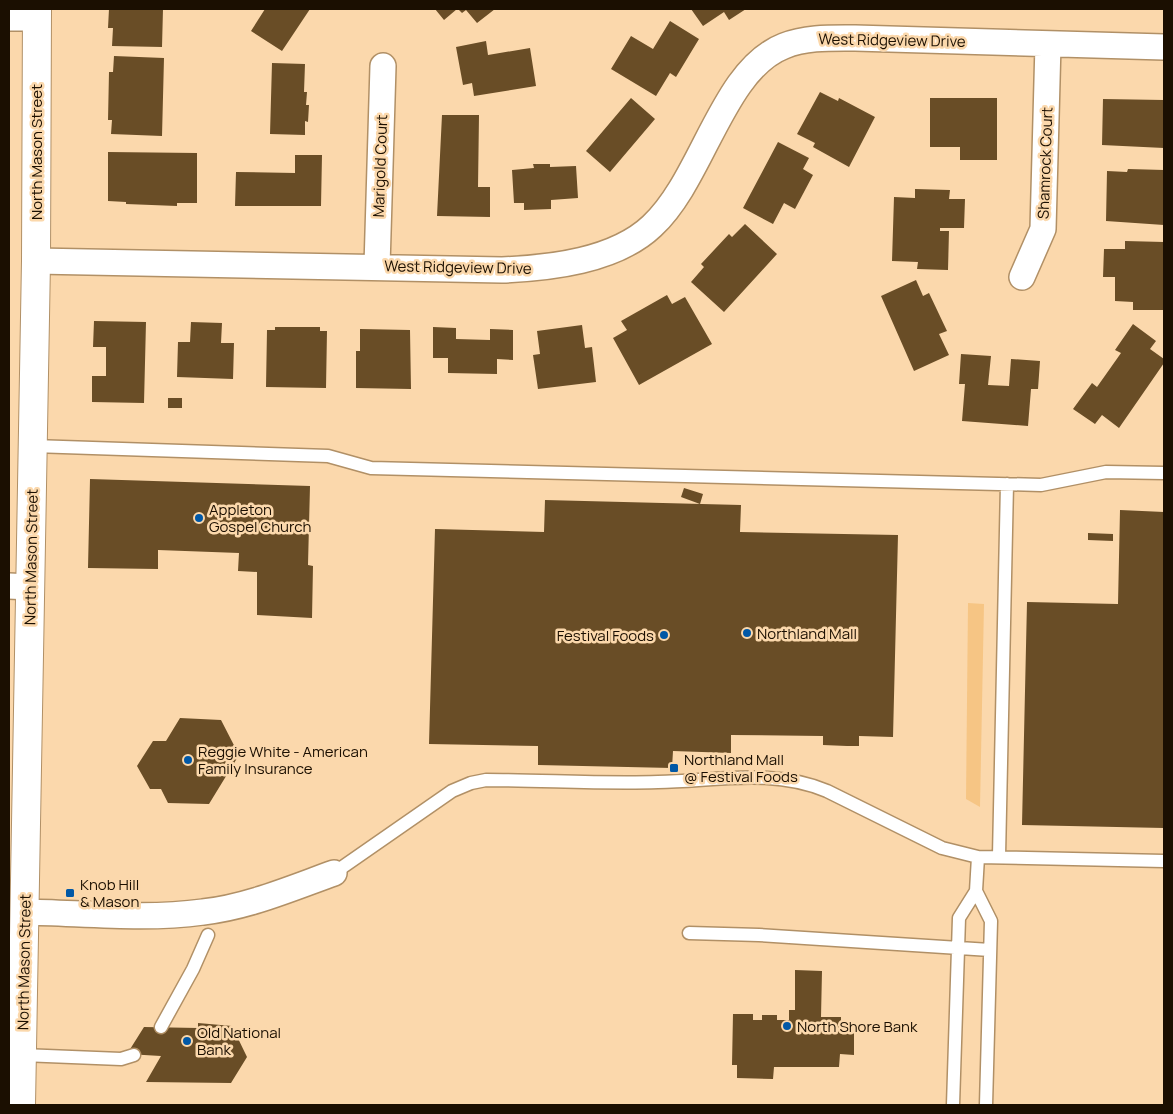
<svg xmlns="http://www.w3.org/2000/svg" width="1173" height="1114" font-family="Manrope,sans-serif">
<rect width="100%" height="100%" fill="#fbd8ac"/>
<!-- green -->
<path fill="#f6c584" d="M968,603L984,604L980,807L966,799Z"/>
<!-- building -->
<path fill="#694d26" d="M109,9H163L162,47L112,46L113,28H108Z
M265,9H310L282,51L251,31Z
M435,9H457L444,20Z
M458,9H495L477,23L466,10L462,13Z
M691,9H746L729,20L724,12L703,26Z
M670,21L699,39L676,77L670,73L656,96L611,69L631,36L653,49Z
M486,41L488,55L530,48L536,86L474,96L472,83L463,85L456,47Z
M114,56L164,58L162,136L111,134L112,120H108L109,72H113Z
M272,63L305,64L304,92H307L306,105H309L308,122L305,121V135L270,134Z
M820,92L838,101L839,98L875,117L849,167L813,147L815,143L797,134Z
M631,98L655,119L610,172L586,151Z
M930,98H997V160H960V147H930Z
M1103,99L1164,100V148L1102,145Z
M442,115H479L478,187H490V217L437,216Z
M778,142L809,158L803,169L813,175L795,209L784,203L773,224L743,208Z
M108,152L197,153V203H177V206L126,204V202L108,201Z
M295,155H322L321,206H235L236,172L295,173Z
M533,164H550V167L576,166L578,198L551,200V209L524,210V203H514L512,170L534,168Z
M1128,169L1164,170V225L1106,221L1107,171L1127,172Z
M915,189L950,190L949,199H965L964,228H940V231H949L948,270L917,269L918,262L892,261L894,197L915,198Z
M745,224L777,254L724,312L691,282L704,267L701,264L729,234L732,237Z
M1125,241L1164,242V310H1133V302L1115,301V277H1103L1104,249H1125Z
M916,280L923,296L929,293L947,331L939,334L949,355L914,371L881,296Z
M667,295L672,304L685,297L712,344L639,385L613,338L627,330L621,321Z
M94,321L146,322L144,403L92,402V376H106V347H93Z
M191,322L222,323L221,343H234L233,379L177,377L178,342H190Z
M1133,324L1156,341L1150,349L1164,359V363L1119,428L1102,415L1095,424L1073,409L1092,383L1097,387L1121,353L1115,350Z
M582,325L585,348L592,347L596,382L538,389L533,355L540,354L537,331Z
M275,327H320V331H327L326,388L266,387L267,330H275Z
M433,327L456,328V339L490,340V329L513,330V360L497,359V374L448,373V358H433Z
M360,329L410,330L411,389L356,388V351H360Z
M961,354L991,356L988,385L1009,386L1011,359L1040,361L1038,389H1031L1028,426L962,421L965,384H959Z
M168,398H182V408H168Z
M90,479L310,486L308,565L313,566L312,618L257,615V572L238,571L239,553L158,550V569L88,568Z
M684,488L703,494L700,504L681,497Z
M545,500L741,505L740,532L898,535L893,737L859,736V746H847L823,745V736L731,735V753L673,751L672,768L538,765V746L429,744L435,529L544,532Z
M1120,510L1164,512V828L1022,825L1027,602L1118,604Z
M1088,533L1113,534V541L1088,540Z
M180,718L221,720L239,755L209,804L168,803L161,789H150L137,766L153,741H166Z
M795,970L822,971L821,1017H841V1031H854V1055L840,1054L839,1067H774L773,1079L737,1078V1065H732L733,1014H753V1020H762V1015H777V1020H789V1010H795Z
M198,1023L232,1026L247,1057L231,1083L146,1082L161,1056L127,1054L144,1027L198,1028Z"/>
<g fill="none" stroke-linecap="round" stroke-linejoin="round">
<defs>
<path id="lane" d="M33,446L328,456L371,468L1041,485L1106,472L1164,473
M999,856L1007,484
M334,873L452,791L471,783L486,780C543,780 601,784 658,782C716,781 772,768 827,791L942,848L978,857L1164,861
M976,891L978,857
M689,933L759,935L990,950
M161,1027L193,969L208,935
M22,1055L121,1059L134,1055
M953,1105L959,918L976,891L991,921L986,1105"/>
<path id="street" d="M9,18H37
M36,261L502,270C550,268 615,261 652,226C703,179 722,70 784,46C806,37 831,38 855,38L1164,47
M377,266L383,66
M1022,277L1043,229L1048,44
M9,586L30,587
M24,912C83,913 145,920 203,912C248,907 292,888 334,873"/>
<path id="secondary" d="M21,1105L36,261L37,9"/>
</defs>
<!-- lane casing -->
<use href="#lane" stroke="#b19066" stroke-width="15"/>
<!-- street casing -->
<use href="#street" stroke="#b19066" stroke-width="28"/>
<!-- secondary casing -->
<use href="#secondary" stroke="#b19066" stroke-width="30"/>
<!-- lane -->
<use href="#lane" stroke="#fff" stroke-width="12"/>
<!-- street -->
<use href="#street" stroke="#fff" stroke-width="25"/>
<!-- secondary -->
<use href="#secondary" stroke="#fff" stroke-width="28"/>
</g>
<!-- markers -->
<g fill="#0158a6" stroke="#fbd8ac" stroke-width="2">
<circle cx="199" cy="518" r="5"/>
<circle cx="747" cy="633" r="5"/>
<circle cx="664" cy="635" r="5"/>
<circle cx="188" cy="760" r="5"/>
<rect x="669" y="763" width="10" height="10" rx="2.5"/>
<rect x="65" y="888" width="10" height="10" rx="2.5"/>
<circle cx="787" cy="1026" r="5"/>
<circle cx="187" cy="1041" r="5"/>
</g>
<g text-anchor="middle" dominant-baseline="central" stroke-width="5" stroke-linejoin="round" paint-order="stroke">
<!-- street labels -->
<g font-size="15" fill="#1b0f01" stroke="#fbd8ac">
<text transform="translate(892 40) rotate(1)">West Ridgeview Drive</text>
<text transform="translate(36 152) rotate(-90)">North Mason Street</text>
<text transform="translate(1045 163) rotate(-88)">Shamrock Court</text>
<text transform="translate(380 166) rotate(-88)">Marigold Court</text>
<text transform="translate(458 267) rotate(1)">West Ridgeview Drive</text>
<text transform="translate(31 557) rotate(-89)">North Mason Street</text>
<text transform="translate(24 962) rotate(-89)">North Mason Street</text>
</g>
<!-- poi labels -->
<g font-size="15" fill="#1b0f01" stroke="#fbd8ac" text-anchor="start">
<text x="209" y="509">Appleton<tspan x="209" dy="17">Gospel Church</tspan></text>
<text x="757" y="633">Northland Mall</text>
<text x="654" y="635" text-anchor="end">Festival Foods</text>
<text x="198" y="751">Reggie White - American<tspan x="198" dy="17">Family Insurance</tspan></text>
<text x="684" y="759">Northland Mall<tspan x="684" dy="17">@ Festival Foods</tspan></text>
<text x="80" y="884">Knob Hill<tspan x="80" dy="17">&amp; Mason</tspan></text>
<text x="797" y="1026">North Shore Bank</text>
<text x="197" y="1032">Old National<tspan x="197" dy="17">Bank</tspan></text>
</g>
</g>
<!-- border -->
<rect width="1173" height="1114" fill="none" stroke="#1b0f01" stroke-width="20"/>
</svg>
